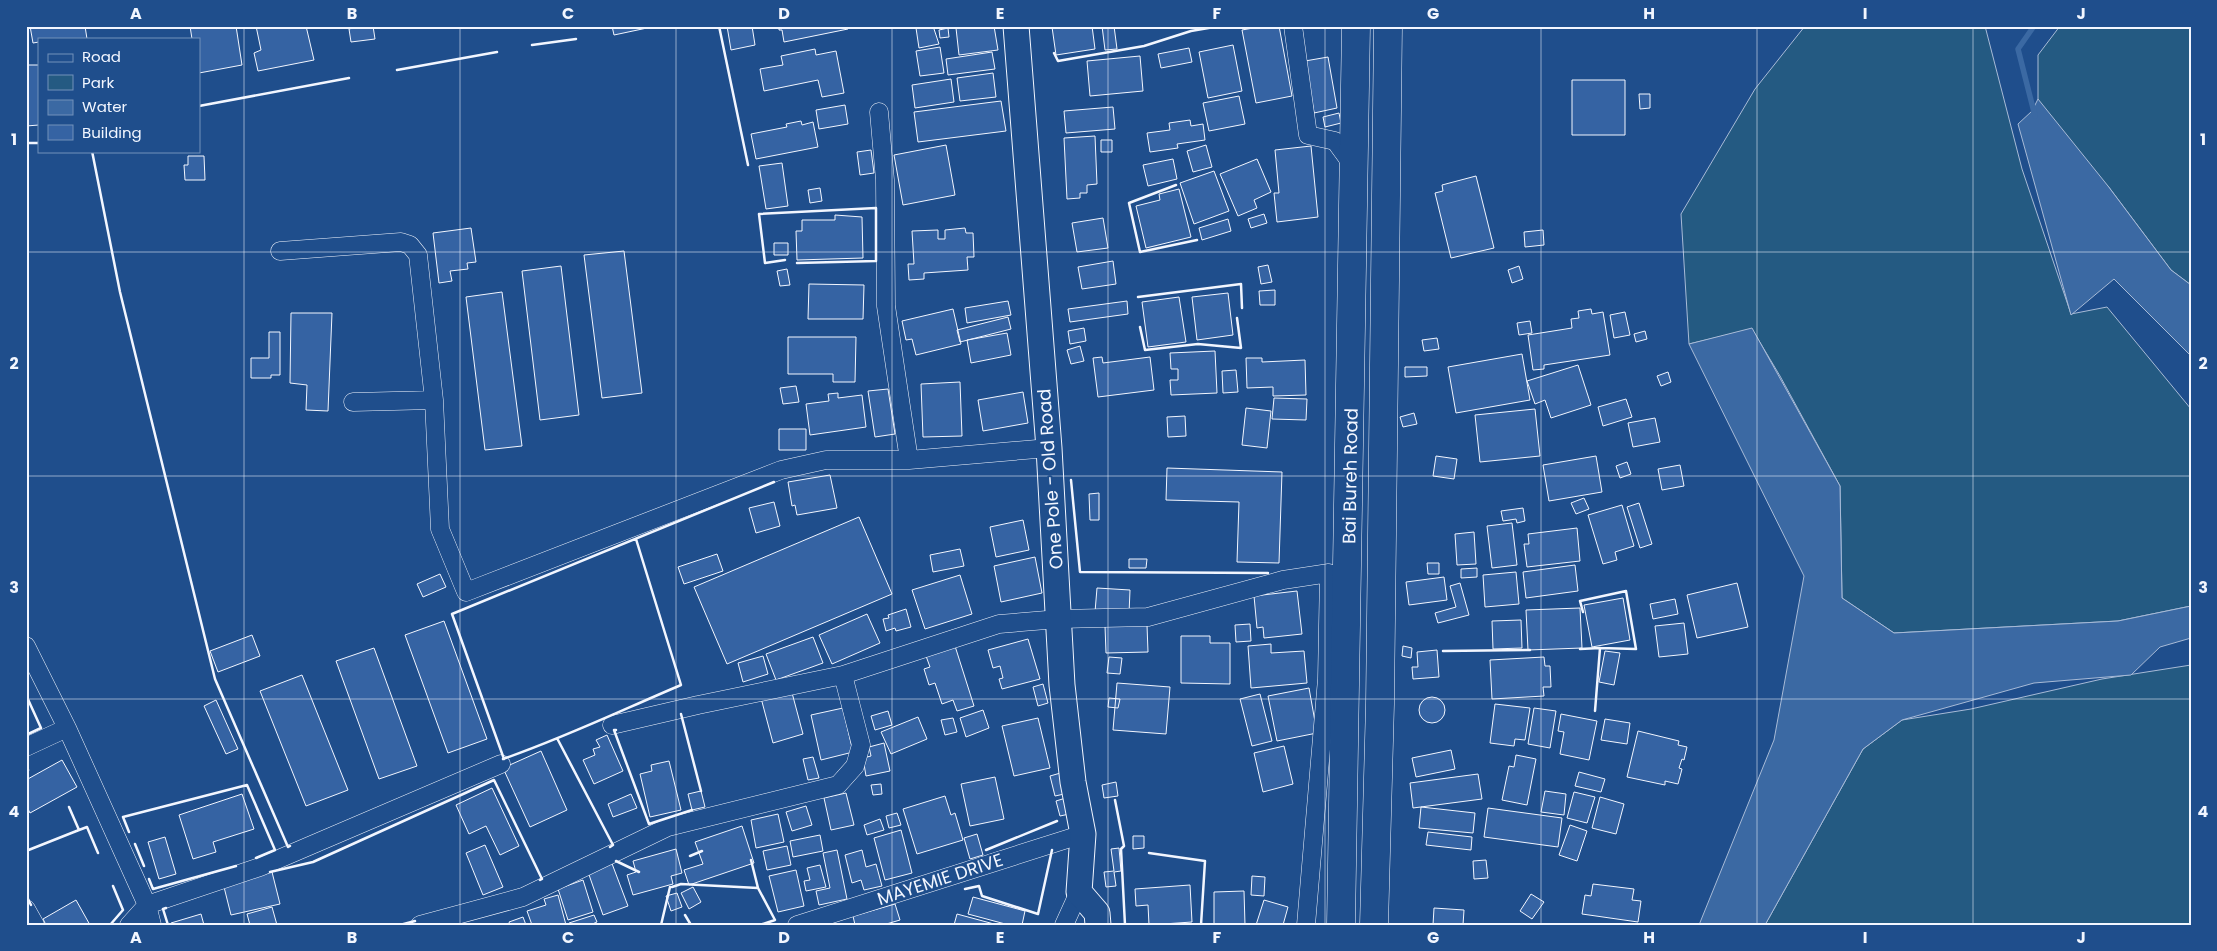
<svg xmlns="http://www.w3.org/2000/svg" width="2217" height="951" font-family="Poppins,sans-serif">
<rect width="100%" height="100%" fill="#1f4e8c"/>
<!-- green -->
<path fill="#245a82" stroke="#a8bbd7" d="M1805,26H1985L2022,169L2071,314L2107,307L2191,409V606L2118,621L1894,633L1842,598L1840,486L1780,376L1752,329L1689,344L1681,214L1755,89Z
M2060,26H2191V285L2171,270L2108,186L2051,134L2038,99V55Z
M2191,665V925H1765L1863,749L1902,720L1971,709L2102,679Z"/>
<!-- water -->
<path fill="#3b69a3" stroke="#a8bbd7" d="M2038,99L2108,186L2171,270L2191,285V356L2114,279L2071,315L2018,124L2032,111Z
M1752,328L1840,486L1842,598L1894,633L2118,621L2191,606V638L2160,647L2131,675L2034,683L1902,720L1863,749L1765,925H1699L1774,740L1804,576L1689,344Z"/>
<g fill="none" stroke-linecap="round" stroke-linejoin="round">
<!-- stream -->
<path stroke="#3b69a3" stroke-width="5.5" d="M2034,26L2018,49L2035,116"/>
</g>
<!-- building -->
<path fill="#3563a3" stroke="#f2f6ff" d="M30,26H85L87,39H39V42L33,43Z
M190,26H236L242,65L199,73V39H192Z
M256,26H306L314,60L258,71L254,53L261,50Z
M361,26H373L375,39L351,42L349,29Z
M612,26H647V28L614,35Z
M727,26H752L755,45L731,50Z
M779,26H848V29L784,42L782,30H779Z
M933,26L939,44L919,48L916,28Z
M967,26H994L998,50L959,55L956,28Z
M1092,26L1095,49L1056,55L1052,27Z
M1102,26H1114L1117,49L1105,50Z
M1264,26H1279L1292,96L1256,103L1242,30Z
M948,28L949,37L940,38L939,30Z
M1233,45L1242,91L1208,98L1199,52Z
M940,47L944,73L920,76L916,51Z
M1189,48L1192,62L1161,68L1158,54Z
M815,49L816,55L836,51L844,93L822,97L818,80L764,91L760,69L783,65L781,56Z
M992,52L995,69L948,75L946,59Z
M1140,56L1143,91L1090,96L1087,61Z
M1328,57L1337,108L1314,113L1305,61Z
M26,65H39V125L26,126Z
M993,73L996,97L960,101L957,78Z
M951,79L954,102L915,108L912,85Z
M1572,80H1625V135H1572Z
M1639,94H1650V108L1640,109Z
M1239,96L1245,124L1209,131L1203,103Z
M1001,101L1006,131L918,142L914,112Z
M845,105L848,124L819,129L816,110Z
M1113,107L1115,129L1066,133L1064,111Z
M1339,113L1341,123L1325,127L1323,117Z
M1190,120L1191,126L1203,124L1205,140L1177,144L1178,148L1150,152L1147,133L1170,130L1169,123Z
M801,121L802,125L813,122L818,147L756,159L751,134L787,127L786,124Z
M1095,136L1097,184L1087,185V193H1080V198L1067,199L1064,138Z
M1101,140H1112V152H1101Z
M946,145L955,195L903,205L894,155Z
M1206,145L1212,167L1193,172L1187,151Z
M1311,146L1318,217L1277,222L1274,193H1279L1275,150Z
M871,150L874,173L860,175L857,152Z
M188,156H204L205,180H185L184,165H188Z
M1173,159L1177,179L1148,186L1143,165Z
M1257,159L1271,192L1254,200L1257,208L1238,216L1220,174Z
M782,163L788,206L766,209L759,166Z
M1214,171L1229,211L1194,224L1180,183Z
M1476,176L1494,248L1451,258L1435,193L1443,191L1442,185Z
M820,188L822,201L810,203L808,190Z
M1179,189L1191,237L1146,248L1136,206L1160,200L1159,194Z
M1264,214L1267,223L1251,228L1248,219Z
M835,215L862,217L863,258L797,260L796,231H802V220H835Z
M1103,218L1108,248L1077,252L1072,223Z
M1228,219L1231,231L1202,240L1199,228Z
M471,228L476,262L467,263L468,269L450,271L452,281L439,283L433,233Z
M965,228L966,233H973L974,257H967L968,270L924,273V279L909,280L908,264H914L912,231L938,230V239H945V230Z
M1543,230L1544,245L1525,247L1524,232Z
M774,243H788V255H774Z
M624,251L642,393L602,398L584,255Z
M1113,261L1116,284L1082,289L1078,267Z
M1268,265L1272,282L1261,284L1258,267Z
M561,266L579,415L540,420L522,271Z
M1519,266L1523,279L1512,283L1508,270Z
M787,269L790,285L780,286L777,271Z
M809,284L864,285L863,319H808Z
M1275,290V305H1260L1259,291Z
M502,292L522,446L485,450L466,297Z
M1228,293L1233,335L1197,340L1192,297Z
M1179,297L1186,342L1148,347L1142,302Z
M1008,301L1011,315L967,323L965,308Z
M1127,301L1128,314L1070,322L1068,309Z
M953,309L961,344L916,355L912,339L906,340L902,321Z
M1591,309L1592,314L1603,312L1610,355L1544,365V369L1533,370L1528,335L1572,328L1571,319L1579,318L1578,311Z
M1625,312L1630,335L1614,338L1610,315Z
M291,313H332L328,411L306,410L307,385L290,383Z
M1008,317L1011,329L960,342L957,330Z
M1530,321L1532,333L1519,335L1517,323Z
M1084,328L1086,341L1070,344L1068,331Z
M1645,331L1647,339L1636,342L1634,334Z
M269,332H280V375H271V378H251V358H269Z
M1007,333L1011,355L971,363L967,340Z
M788,337H856L855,382H833V374H788Z
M1437,338L1439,349L1424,351L1422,340Z
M1080,346L1084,361L1071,364L1067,350Z
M1215,351L1217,393L1171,395L1170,380H1178V369H1171L1170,353Z
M1522,354L1530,400L1456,413L1448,367Z
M1102,357L1103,363L1150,357L1154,390L1098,397L1093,358Z
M1246,358H1262V362L1305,360L1306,395L1273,396V387L1247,388Z
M1578,365L1591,405L1551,418L1545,400L1535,404L1527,381Z
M1405,367H1427V376L1405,377Z
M1236,370L1238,392L1223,393L1222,371Z
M1668,372L1671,382L1661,386L1657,376Z
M960,382L962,436L923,437L921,384Z
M796,386L799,402L783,404L780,388Z
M888,389L895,434L875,437L868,391Z
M1023,392L1028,423L983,431L978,400Z
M838,393V398L862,395L866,427L810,435L806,404L829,401L828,394Z
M1274,398L1307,399L1306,420L1272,419Z
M1626,399L1632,417L1603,426L1598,407Z
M1246,408L1271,411L1267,448L1242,445Z
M1535,409L1540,456L1480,462L1475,415Z
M1414,413L1417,424L1403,427L1400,417Z
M1185,416L1186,436L1168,437L1167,417Z
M1655,418L1660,442L1633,447L1628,423Z
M779,429H806V450H779Z
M1436,456L1457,459L1454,479L1433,476Z
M1596,456L1602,492L1549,501L1543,465Z
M1627,462L1631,474L1620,478L1616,466Z
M1680,465L1684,486L1662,490L1658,469Z
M1167,468L1282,472L1279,563L1237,562L1239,502L1166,500Z
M830,475L837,508L797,515L795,505L792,506L788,482Z
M1099,493V520H1090L1089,494Z
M1584,498L1589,509L1576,514L1571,503Z
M774,502L780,526L756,533L749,508Z
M1639,503L1652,544L1640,548L1627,507Z
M1622,505L1634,546L1615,552L1617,560L1603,564L1588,515Z
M1523,508L1525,521L1517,523L1516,519L1503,521L1501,511Z
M859,517L892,594L727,664L694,587Z
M1023,520L1029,550L996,557L990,527Z
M1512,523L1517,565L1492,568L1487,526Z
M1577,528L1580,561L1527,567L1524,544H1529L1528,534Z
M1474,532L1476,564L1457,565L1455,534Z
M960,549L964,566L933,572L930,555Z
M717,554L723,571L684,584L678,567Z
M1035,557L1042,593L1001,602L994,566Z
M1129,559H1147L1146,568H1129Z
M1427,563H1439V574H1428Z
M1575,565L1578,591L1526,598L1523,572Z
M1477,568V577L1461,578V569Z
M1516,572L1519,604L1485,607L1483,575Z
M440,574L446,587L423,597L417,584Z
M960,575L972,614L925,629L912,590Z
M1444,577L1447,600L1409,605L1406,582Z
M1460,583L1469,615L1438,623L1435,613L1456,607L1450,586Z
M1737,583L1748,627L1697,638L1687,595Z
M1097,588L1130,590L1129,614L1095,612Z
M1297,591L1302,634L1264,638L1263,627L1257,628L1254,596Z
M1623,598L1630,640L1592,647L1584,605Z
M1675,599L1678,614L1653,619L1650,604Z
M1580,608L1582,648L1528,650L1526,610Z
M906,609L911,627L896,631L895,628L886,631L883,619L889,618L888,615Z
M867,614L880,643L832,664L819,635Z
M1521,620L1522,648L1493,649L1492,621Z
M444,621L487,739L448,753L405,635Z
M1684,623L1688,654L1659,657L1655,626Z
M1250,624L1251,641L1236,642L1235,625Z
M1147,625L1148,652L1106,653L1105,626Z
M252,635L260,656L218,672L210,651Z
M1181,636H1210V643H1230V684L1181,683Z
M813,637L823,663L776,680L766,654Z
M1028,639L1040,679L1002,689L999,679L1003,678L1000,666L993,668L988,650Z
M1271,644V653L1304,651L1307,683L1251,688L1248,646Z
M955,646L974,706L957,711L953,700L942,704L935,683L929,685L924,669L930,667L926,656Z
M1403,646L1412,648L1411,658L1402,656Z
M374,648L417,766L379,779L336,661Z
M1437,650L1439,677L1413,679L1412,667H1418L1417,652Z
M1605,651L1620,653L1614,685L1599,682Z
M763,656L768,674L743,682L738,663Z
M1109,657L1122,658L1120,674L1107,673Z
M1544,657L1545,666H1550L1551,687H1543L1544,696L1492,699L1490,660Z
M302,675L348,790L306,806L260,691Z
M1117,683L1170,687L1166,734L1113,730Z
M1043,684L1048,703L1038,706L1033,687Z
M1309,688L1317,733L1277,741L1268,696Z
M791,689L803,734L773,743L761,698Z
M1260,694L1272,741L1252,746L1240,699Z
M1419 710a13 13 0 1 1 26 0a13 13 0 1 1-26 0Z
M1109,698L1120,699L1118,708L1108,707Z
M216,700L238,749L226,754L204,706Z
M1495,704L1530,708L1525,740L1515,739L1514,746L1490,743Z
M843,708L853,752L821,760L811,715Z
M1534,708L1556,711L1550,748L1528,744Z
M983,710L989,728L966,737L960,718Z
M888,711L892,725L875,730L871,716Z
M1561,714L1597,721L1589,760L1560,754L1564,732L1558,731Z
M918,717L927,739L891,754L881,732Z
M953,718L957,732L945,735L941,720Z
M1038,718L1050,768L1014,776L1002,726Z
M1605,719L1630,723L1627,744L1601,740Z
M1638,731L1679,741L1678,745L1687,747L1684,760L1682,759L1679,768L1682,769L1678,784L1665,781V785L1627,777Z
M607,735L623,771L594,784L583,760L595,755L593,749L600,747L596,740Z
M884,743L890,771L866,776L863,758L871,756L869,747Z
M1284,746L1293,784L1263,792L1254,753Z
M1451,750L1455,769L1416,777L1412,758Z
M541,751L567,810L530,827L503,768Z
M1516,755L1536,759L1527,805L1502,800L1509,766L1514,767Z
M813,757L819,778L808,780L803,759Z
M62,760L77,787L30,813L26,805V780Z
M669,761L681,810L650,817L640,774L652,771L651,765Z
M1064,772L1069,793L1055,796L1050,776Z
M1579,772L1605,779L1601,792L1575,786Z
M1478,774L1482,799L1413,808L1410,783Z
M995,777L1004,819L970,826L961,784Z
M1116,782L1118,796L1104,798L1102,785Z
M881,784L882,794L873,795L871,785Z
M492,788L519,846L500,855L486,826L469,834L456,805Z
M701,791L705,807L692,810L688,794Z
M1545,791L1566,794L1564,815L1541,812Z
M1574,792L1595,797L1587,823L1567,818Z
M846,793L854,825L831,830L824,798Z
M242,794L254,829L213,842L216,852L193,859L179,815Z
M631,794L637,808L613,817L608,804Z
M945,796L951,815L955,813L963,840L917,854L903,809Z
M1069,797L1074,813L1060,816L1056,801Z
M1600,797L1624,804L1616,834L1592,828Z
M806,806L812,825L792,831L786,812Z
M1421,807L1475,813L1473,833L1419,828Z
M1488,808L1562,818L1558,847L1484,837Z
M897,813L901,825L889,828L886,816Z
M778,814L784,842L756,848L751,820Z
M880,819L884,830L867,835L864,825Z
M1570,825L1587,831L1577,861L1559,855Z
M742,826L754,863L689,885L684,870L703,864L695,842Z
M901,830L912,873L885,880L874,838Z
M1428,832L1472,837L1471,850L1426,845Z
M977,834L983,855L970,859L964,838Z
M820,835L823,851L793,857L790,841Z
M1133,836H1144V848L1133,849Z
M165,837L176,874L159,879L148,842Z
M485,845L503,887L483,895L466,853Z
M787,846L791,865L767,870L763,851Z
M1119,848L1121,871L1114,872L1116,886L1106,887L1104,872L1114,871L1111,849Z
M676,849L682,873L671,876L673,884L633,895L627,875L636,872L633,861Z
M837,850L847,899L819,905L816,891L830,888L823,853Z
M862,850L866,867L876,864L882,886L864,890L861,880L852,883L845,855Z
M1486,860L1488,878L1474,879L1473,861Z
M611,861L628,906L603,915L587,869Z
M820,865L826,887L806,891L804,881L810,880L807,868Z
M796,870L804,906L778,912L769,876Z
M272,872L280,904L231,915L223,883Z
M1252,876L1265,877L1264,896L1251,895Z
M583,880L593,912L568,920L558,889Z
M1593,884L1634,889L1632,900L1641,901L1638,922L1582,914L1585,895L1591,896Z
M1190,885L1192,922L1149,925L1148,905L1136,906L1135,889Z
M693,887L701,902L689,909L681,893Z
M1244,891L1245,925H1214V892Z
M677,893L682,907L671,911L666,896Z
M1531,894L1544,902L1532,919L1520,911Z
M558,895L566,925H532L527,911L546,905L544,899Z
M973,897L1025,911L1022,925H1009L968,914Z
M76,900L90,925H46L43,919Z
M1264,900L1288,907L1283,925H1256Z
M895,904L900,920L883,925H855L853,916Z
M272,907L277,925H250L247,914Z
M1434,908L1464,910L1463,925H1433Z
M201,914L204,925H171V923Z
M957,914L994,924V925H954Z
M594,915L597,922L590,925H570L569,923Z
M523,917L526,925H510L509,922Z"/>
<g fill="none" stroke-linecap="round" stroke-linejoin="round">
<defs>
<path id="street" d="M1293,26L1308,135L1335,141L1354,167
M879,112L885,180L886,306L909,460
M280,251L401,242L410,245L418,255L434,400L440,529L466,592L781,470L826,460H909L1049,448
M353,402L434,400
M26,646L67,728L147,905L152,925
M612,725L698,705L843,675L999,624L1059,619L1148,617L1283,580L1329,573L1327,679L1306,925
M26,747L67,728
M26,909L35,925
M129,925L147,905L260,867L501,764
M420,925L523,897L668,827L838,785L855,766L861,745L843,675
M797,925L1083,834
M1064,925L1079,892"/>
<path id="secondary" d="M1016,26L1049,448L1062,685L1073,782L1083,834L1079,892L1097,913L1098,925"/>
<path id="highway" d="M1341,925L1356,26
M1374,925L1380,704L1388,26"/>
</defs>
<!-- street casing -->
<use href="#street" stroke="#f2f6ff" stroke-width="19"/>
<!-- secondary casing -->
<use href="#secondary" stroke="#f2f6ff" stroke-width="27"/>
<!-- highway casing -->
<use href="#highway" stroke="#f2f6ff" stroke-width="29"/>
<!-- street -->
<use href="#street" stroke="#1f4e8c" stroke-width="18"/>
<!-- secondary -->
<use href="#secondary" stroke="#1f4e8c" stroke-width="25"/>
<!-- highway -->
<use href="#highway" stroke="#1f4e8c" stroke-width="28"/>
<!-- wall -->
<path stroke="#f2f6ff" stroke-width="2.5" d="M719,26L748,165
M532,45L576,39
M1054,53L1058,61L1144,46L1191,31L1220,26
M397,70L497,52
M199,106L349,78
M26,143H39
M92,151L120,292L215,679L288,847L290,846
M1176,185L1129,203L1140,252L1197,240
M785,260L765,263L759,214L876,208V261L797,263
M1138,297L1241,284L1242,308
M1140,327L1145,350L1198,344L1241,348L1237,318
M1071,480L1080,572L1268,573
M1583,612L1580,601L1626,591L1636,649L1600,648
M1580,649L1600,648L1595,711
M1443,651L1530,650
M26,695L41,728L26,735
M681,714L701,791
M616,730H614L649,824L692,810
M558,740L613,845L610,847
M503,759C564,738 622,710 681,685L636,539
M504,759L452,614L774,482
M26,764L28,770
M1115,800L1124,846L1121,849L1125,925
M79,830L87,827L98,853
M129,832L123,817L247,785L275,850L256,858
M135,844L144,866
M986,850L1057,821
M26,851L79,830L69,807
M1149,853L1205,861L1201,925
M690,856L702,851
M751,860L758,888
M616,861L639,872
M270,872L313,862L494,780L542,879L540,880
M149,879L153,889L236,866
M672,887L681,884L758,888L775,920L760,925
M965,889L979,886L982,896L1038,914L1052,850
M26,895L31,905
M166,908L163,909L168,925
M685,915L691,925
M110,925L123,910L113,886
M400,925L415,921
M661,925L670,887"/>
</g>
<!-- grid -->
<path fill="none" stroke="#f2f6ff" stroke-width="1" stroke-opacity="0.55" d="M244,26V925M460,26V925M676,26V925M892,26V925M1108,26V925M1325,26V925M1541,26V925M1757,26V925M1973,26V925M26,252H2191M26,476H2191M26,699H2191"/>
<g text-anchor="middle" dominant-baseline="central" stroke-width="4" stroke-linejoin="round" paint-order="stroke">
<!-- street labels -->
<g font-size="18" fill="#f2f6ff" stroke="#1f4e8c">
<text transform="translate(1350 476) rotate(-89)">Bai Bureh Road</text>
<text transform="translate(1050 479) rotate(-94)">One Pole - Old Road</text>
<text transform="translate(940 879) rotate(-18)">MAYEMIE DRIVE</text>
</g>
</g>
<!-- border -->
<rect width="2217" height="951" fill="none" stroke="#1f4e8c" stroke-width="55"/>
<!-- legend -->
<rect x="38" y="38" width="162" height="115" fill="#1f4e8c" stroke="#7391ba"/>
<rect x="48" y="54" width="25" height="8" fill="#1f4e8c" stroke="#7391ba"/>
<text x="82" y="62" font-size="15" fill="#f2f6ff">Road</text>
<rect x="48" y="75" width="25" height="15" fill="#245a82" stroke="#7391ba"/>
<text x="82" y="88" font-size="15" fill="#f2f6ff">Park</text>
<rect x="48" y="100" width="25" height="15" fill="#3b69a3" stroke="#7391ba"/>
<text x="82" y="112" font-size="15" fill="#f2f6ff">Water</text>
<rect x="48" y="125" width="25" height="15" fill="#3563a3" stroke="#7391ba"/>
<text x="82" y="138" font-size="15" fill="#f2f6ff">Building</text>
<rect x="28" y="28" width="2162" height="896" fill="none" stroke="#f2f6ff" stroke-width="2"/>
<g font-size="16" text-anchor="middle" font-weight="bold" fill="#f2f6ff">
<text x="136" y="19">A</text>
<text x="352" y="19">B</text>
<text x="568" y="19">C</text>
<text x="784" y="19">D</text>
<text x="1000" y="19">E</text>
<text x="1217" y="19">F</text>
<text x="1433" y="19">G</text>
<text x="1649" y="19">H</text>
<text x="1865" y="19">I</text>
<text x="2081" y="19">J</text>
<text x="14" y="145">1</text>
<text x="2203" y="145">1</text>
<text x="14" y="369">2</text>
<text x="2203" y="369">2</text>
<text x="14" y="593">3</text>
<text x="2203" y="593">3</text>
<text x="14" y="817">4</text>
<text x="2203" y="817">4</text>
<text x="136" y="943">A</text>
<text x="352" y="943">B</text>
<text x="568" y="943">C</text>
<text x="784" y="943">D</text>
<text x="1000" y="943">E</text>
<text x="1217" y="943">F</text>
<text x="1433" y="943">G</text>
<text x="1649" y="943">H</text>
<text x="1865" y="943">I</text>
<text x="2081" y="943">J</text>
</g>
</svg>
